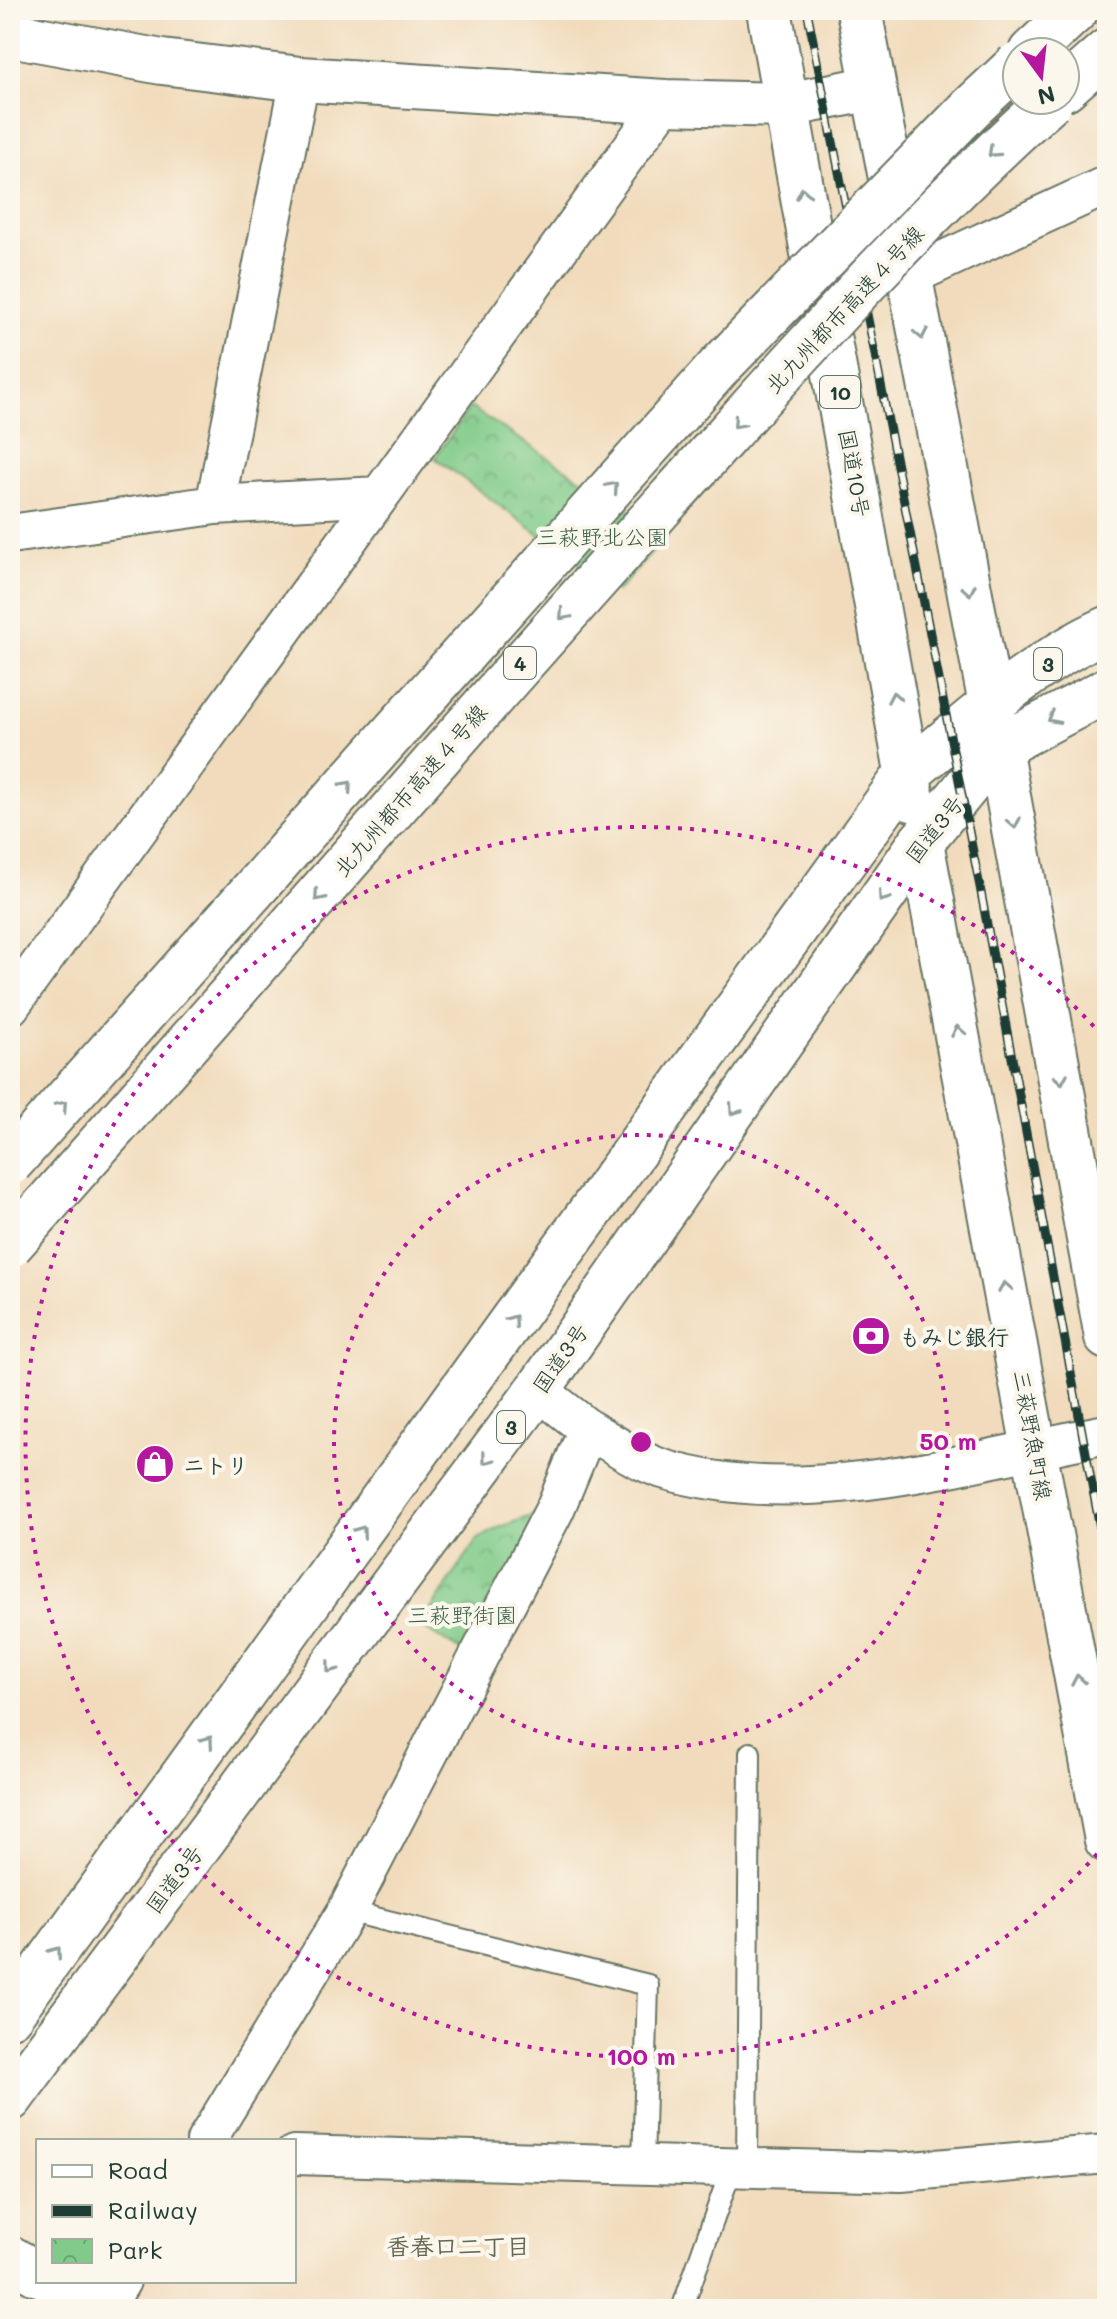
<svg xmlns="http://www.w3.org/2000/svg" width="1117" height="2319" font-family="Mali,'Klee One',sans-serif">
<defs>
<pattern id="park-crowns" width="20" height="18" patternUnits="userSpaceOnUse" patternTransform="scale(2)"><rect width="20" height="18" fill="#80cb89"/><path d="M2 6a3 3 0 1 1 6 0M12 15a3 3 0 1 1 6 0" fill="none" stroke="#68a671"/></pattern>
</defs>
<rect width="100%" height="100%" fill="#fbf7ec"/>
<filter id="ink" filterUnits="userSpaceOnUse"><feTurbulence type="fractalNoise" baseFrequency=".0125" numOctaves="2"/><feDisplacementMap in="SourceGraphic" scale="16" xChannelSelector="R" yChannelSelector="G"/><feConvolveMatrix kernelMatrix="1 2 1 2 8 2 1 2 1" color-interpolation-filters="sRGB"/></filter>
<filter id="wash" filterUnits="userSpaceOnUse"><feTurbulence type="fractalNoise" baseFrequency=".006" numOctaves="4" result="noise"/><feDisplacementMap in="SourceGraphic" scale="32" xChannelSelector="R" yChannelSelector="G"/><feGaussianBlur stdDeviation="1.8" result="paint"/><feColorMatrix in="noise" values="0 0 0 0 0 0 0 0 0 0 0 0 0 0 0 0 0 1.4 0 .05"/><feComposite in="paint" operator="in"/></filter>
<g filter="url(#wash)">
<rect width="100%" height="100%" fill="#f1dbbc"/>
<!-- park -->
<path fill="url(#park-crowns)" stroke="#50845e" stroke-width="2" d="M470,407L668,535L617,592L435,458Z
M545,1511L472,1657L420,1626L477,1540L500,1527Z"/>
</g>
<g filter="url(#ink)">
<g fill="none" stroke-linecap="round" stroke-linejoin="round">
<defs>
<path id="lane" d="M347,1911L648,1985L643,2165
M747,2168L750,1753
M682,2309L732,2167"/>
<path id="street" d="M910,276L1107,185
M215,505L300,79
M10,534L215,505L379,496
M10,1006L665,102
M588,1429C611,1442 637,1461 663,1469C806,1512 966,1461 1107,1434
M206,2141L347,1911L555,1509L588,1429L538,1390
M294,2155L901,2172L1107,2154
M104,2309L121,2281"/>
<path id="secondary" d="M10,34L162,62L300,79L665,102L787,105L873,88
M999,747L1107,1337
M921,842L1107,1840
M10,2258L38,2274
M51,2281L99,2309"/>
<path id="highway" d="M769,10L912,799
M859,10L996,731
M1031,52L1076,10
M1065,88L1107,51
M10,2015L907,774C970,722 1032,663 1107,629
M10,2099L538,1390L921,842L999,747L1107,690"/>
</defs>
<!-- lane casing -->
<use href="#lane" stroke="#687464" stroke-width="24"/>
<!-- street casing -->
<use href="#street" stroke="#687464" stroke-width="42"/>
<!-- secondary casing -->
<use href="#secondary" stroke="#687464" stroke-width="48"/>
<!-- highway casing -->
<use href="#highway" stroke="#687464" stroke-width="48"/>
<!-- lane -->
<use href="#lane" stroke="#fff" stroke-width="20"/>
<!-- street -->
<use href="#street" stroke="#fff" stroke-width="38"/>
<!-- secondary -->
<use href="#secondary" stroke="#fff" stroke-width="44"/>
<!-- highway -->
<use href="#highway" stroke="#fff" stroke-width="44"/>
<defs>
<path id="rail" d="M807,10L980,887L1107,1565"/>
</defs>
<!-- rail casing -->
<use href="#rail" stroke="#1f3d34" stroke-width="9"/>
<!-- rail -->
<use href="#rail" stroke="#fbf7ec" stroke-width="6" stroke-dasharray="18" stroke-linecap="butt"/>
<defs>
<path id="highway-bridge" d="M10,1163L719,367L971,108L1017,65
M10,1245C231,997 446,745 669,499C792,363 914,222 1051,100"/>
</defs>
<!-- highway-bridge casing -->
<use href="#highway-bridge" stroke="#687464" stroke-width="48" stroke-linecap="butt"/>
<!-- highway-bridge -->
<use href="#highway-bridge" stroke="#fff" stroke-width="44"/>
</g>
<!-- one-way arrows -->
<defs><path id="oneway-chevron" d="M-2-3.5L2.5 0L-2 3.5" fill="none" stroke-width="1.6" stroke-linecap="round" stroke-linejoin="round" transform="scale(2)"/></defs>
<g stroke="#8f9e9a">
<use href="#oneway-chevron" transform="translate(993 152) rotate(137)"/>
<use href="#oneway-chevron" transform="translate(803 193) rotate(-100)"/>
<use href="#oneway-chevron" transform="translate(921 334) rotate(79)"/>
<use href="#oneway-chevron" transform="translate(738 423) rotate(132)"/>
<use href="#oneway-chevron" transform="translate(613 487) rotate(-48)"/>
<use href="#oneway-chevron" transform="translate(969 590) rotate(79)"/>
<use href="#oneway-chevron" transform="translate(564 615) rotate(132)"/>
<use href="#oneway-chevron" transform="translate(894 697) rotate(-100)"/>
<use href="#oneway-chevron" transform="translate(1053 718) rotate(152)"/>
<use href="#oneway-chevron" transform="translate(347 786) rotate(-49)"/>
<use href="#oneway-chevron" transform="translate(1014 823) rotate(79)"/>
<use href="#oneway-chevron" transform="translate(319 896) rotate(131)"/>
<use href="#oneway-chevron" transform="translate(883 897) rotate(125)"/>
<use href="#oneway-chevron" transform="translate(958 1031) rotate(-101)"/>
<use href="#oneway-chevron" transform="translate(1061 1079) rotate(80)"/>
<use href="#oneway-chevron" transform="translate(62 1106) rotate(-48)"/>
<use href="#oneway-chevron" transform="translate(734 1110) rotate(125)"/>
<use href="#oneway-chevron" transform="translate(1005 1287) rotate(-101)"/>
<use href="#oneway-chevron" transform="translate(513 1320) rotate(-54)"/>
<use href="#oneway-chevron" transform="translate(487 1459) rotate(127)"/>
<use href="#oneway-chevron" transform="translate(361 1531) rotate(-54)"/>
<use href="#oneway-chevron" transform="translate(331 1668) rotate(127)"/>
<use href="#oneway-chevron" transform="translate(1078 1680) rotate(-100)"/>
<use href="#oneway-chevron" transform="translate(208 1741) rotate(-54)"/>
<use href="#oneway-chevron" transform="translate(56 1952) rotate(-54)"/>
</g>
</g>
<!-- distance rings -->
<g fill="none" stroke="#b5179e" stroke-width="4" stroke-dasharray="4 8">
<circle cx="641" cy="1442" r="307"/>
<path d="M1105 1845A615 615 0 1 1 1105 1039"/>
</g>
<!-- icons -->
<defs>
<symbol id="bank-disc" viewBox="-11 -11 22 22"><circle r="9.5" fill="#b5179e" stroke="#fbf7ec"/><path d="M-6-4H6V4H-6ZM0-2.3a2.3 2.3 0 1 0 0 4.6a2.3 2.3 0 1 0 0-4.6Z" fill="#fff"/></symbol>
<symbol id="shop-disc" viewBox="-11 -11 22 22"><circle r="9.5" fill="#b5179e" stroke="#fbf7ec"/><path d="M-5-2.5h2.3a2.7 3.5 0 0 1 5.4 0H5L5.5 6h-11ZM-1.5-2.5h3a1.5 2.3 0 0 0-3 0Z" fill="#fff"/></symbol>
</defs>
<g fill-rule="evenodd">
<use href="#bank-disc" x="849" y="1314" width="44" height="44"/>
<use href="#shop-disc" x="133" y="1442" width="44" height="44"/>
</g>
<g text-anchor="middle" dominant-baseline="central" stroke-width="8" stroke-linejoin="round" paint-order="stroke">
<!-- shield labels -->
<g fill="#fbf7ec" stroke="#61756b" stroke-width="2">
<rect x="820" y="376" width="40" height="32" rx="6"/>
<rect x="504" y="647" width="32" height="32" rx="6"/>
<rect x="1034" y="648" width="28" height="32" rx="6"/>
<rect x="497" y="1411" width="28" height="32" rx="6"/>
</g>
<g font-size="20" font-weight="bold" fill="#1f3d34">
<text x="840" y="392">10</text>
<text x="520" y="663">4</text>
<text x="1048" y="664">3</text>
<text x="511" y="1427">3</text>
</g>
<!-- street labels -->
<g font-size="22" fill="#1f3d34" stroke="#fbf7ec">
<text transform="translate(844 309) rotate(-47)">北九州都市高速４号線</text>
<text transform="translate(855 473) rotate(80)">国道10号</text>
<text transform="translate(410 790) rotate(-49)">北九州都市高速４号線</text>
<text transform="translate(934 829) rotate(-52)">国道3号</text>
<text transform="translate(560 1358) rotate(-55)">国道3号</text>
<text transform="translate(1033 1435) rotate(80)">三萩野魚町線</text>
<text transform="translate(174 1879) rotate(-53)">国道3号</text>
</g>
<!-- park labels -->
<g font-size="22" fill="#376049" stroke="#fbf7ec">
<text x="602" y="536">三萩野北公園</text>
<text x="462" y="1614">三萩野街園</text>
</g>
<!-- poi labels -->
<g font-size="22" font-weight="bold" fill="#1f3d34" stroke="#fbf7ec" text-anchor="start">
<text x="899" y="1336">もみじ銀行</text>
<text x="183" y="1464">ニトリ</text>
</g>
<!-- neighbourhood labels -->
<g font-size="24" font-weight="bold" fill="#656851" stroke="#fbf7ec">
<text x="458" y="2245">香春口二丁目</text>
</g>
</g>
<circle cx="641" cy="1442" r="12" fill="#b5179e" stroke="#fbf7ec" stroke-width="4"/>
<g font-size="24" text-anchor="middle" font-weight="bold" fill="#b5179e" stroke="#fbf7ec" stroke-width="8" stroke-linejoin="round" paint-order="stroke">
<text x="948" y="1450">50 m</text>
<text x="641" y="2065">100 m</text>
</g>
<!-- margin -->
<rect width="1117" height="2319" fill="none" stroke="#fbf7ec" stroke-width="40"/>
<!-- legend -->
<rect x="36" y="2139" width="260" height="144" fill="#fbf7ec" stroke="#a3ada2" stroke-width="2"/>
<rect x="52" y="2165" width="40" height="12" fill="#ffffff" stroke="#a3ada2" stroke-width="2"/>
<text x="108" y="2179" font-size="24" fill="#1f3d34">Road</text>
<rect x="52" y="2205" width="40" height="12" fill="#1f3d34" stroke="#a3ada2" stroke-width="2"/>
<text x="108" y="2219" font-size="24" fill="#1f3d34">Railway</text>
<rect x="52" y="2239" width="40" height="24" fill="url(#park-crowns)" stroke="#a3ada2" stroke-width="2"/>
<text x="108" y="2259" font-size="24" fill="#1f3d34">Park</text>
<!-- north arrow -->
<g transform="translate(1041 76) rotate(165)"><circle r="38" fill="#fbf7ec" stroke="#a3ada2" stroke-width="2"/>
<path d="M0-6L14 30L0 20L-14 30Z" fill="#b5179e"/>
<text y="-12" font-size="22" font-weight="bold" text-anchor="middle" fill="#1f3d34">N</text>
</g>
</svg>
